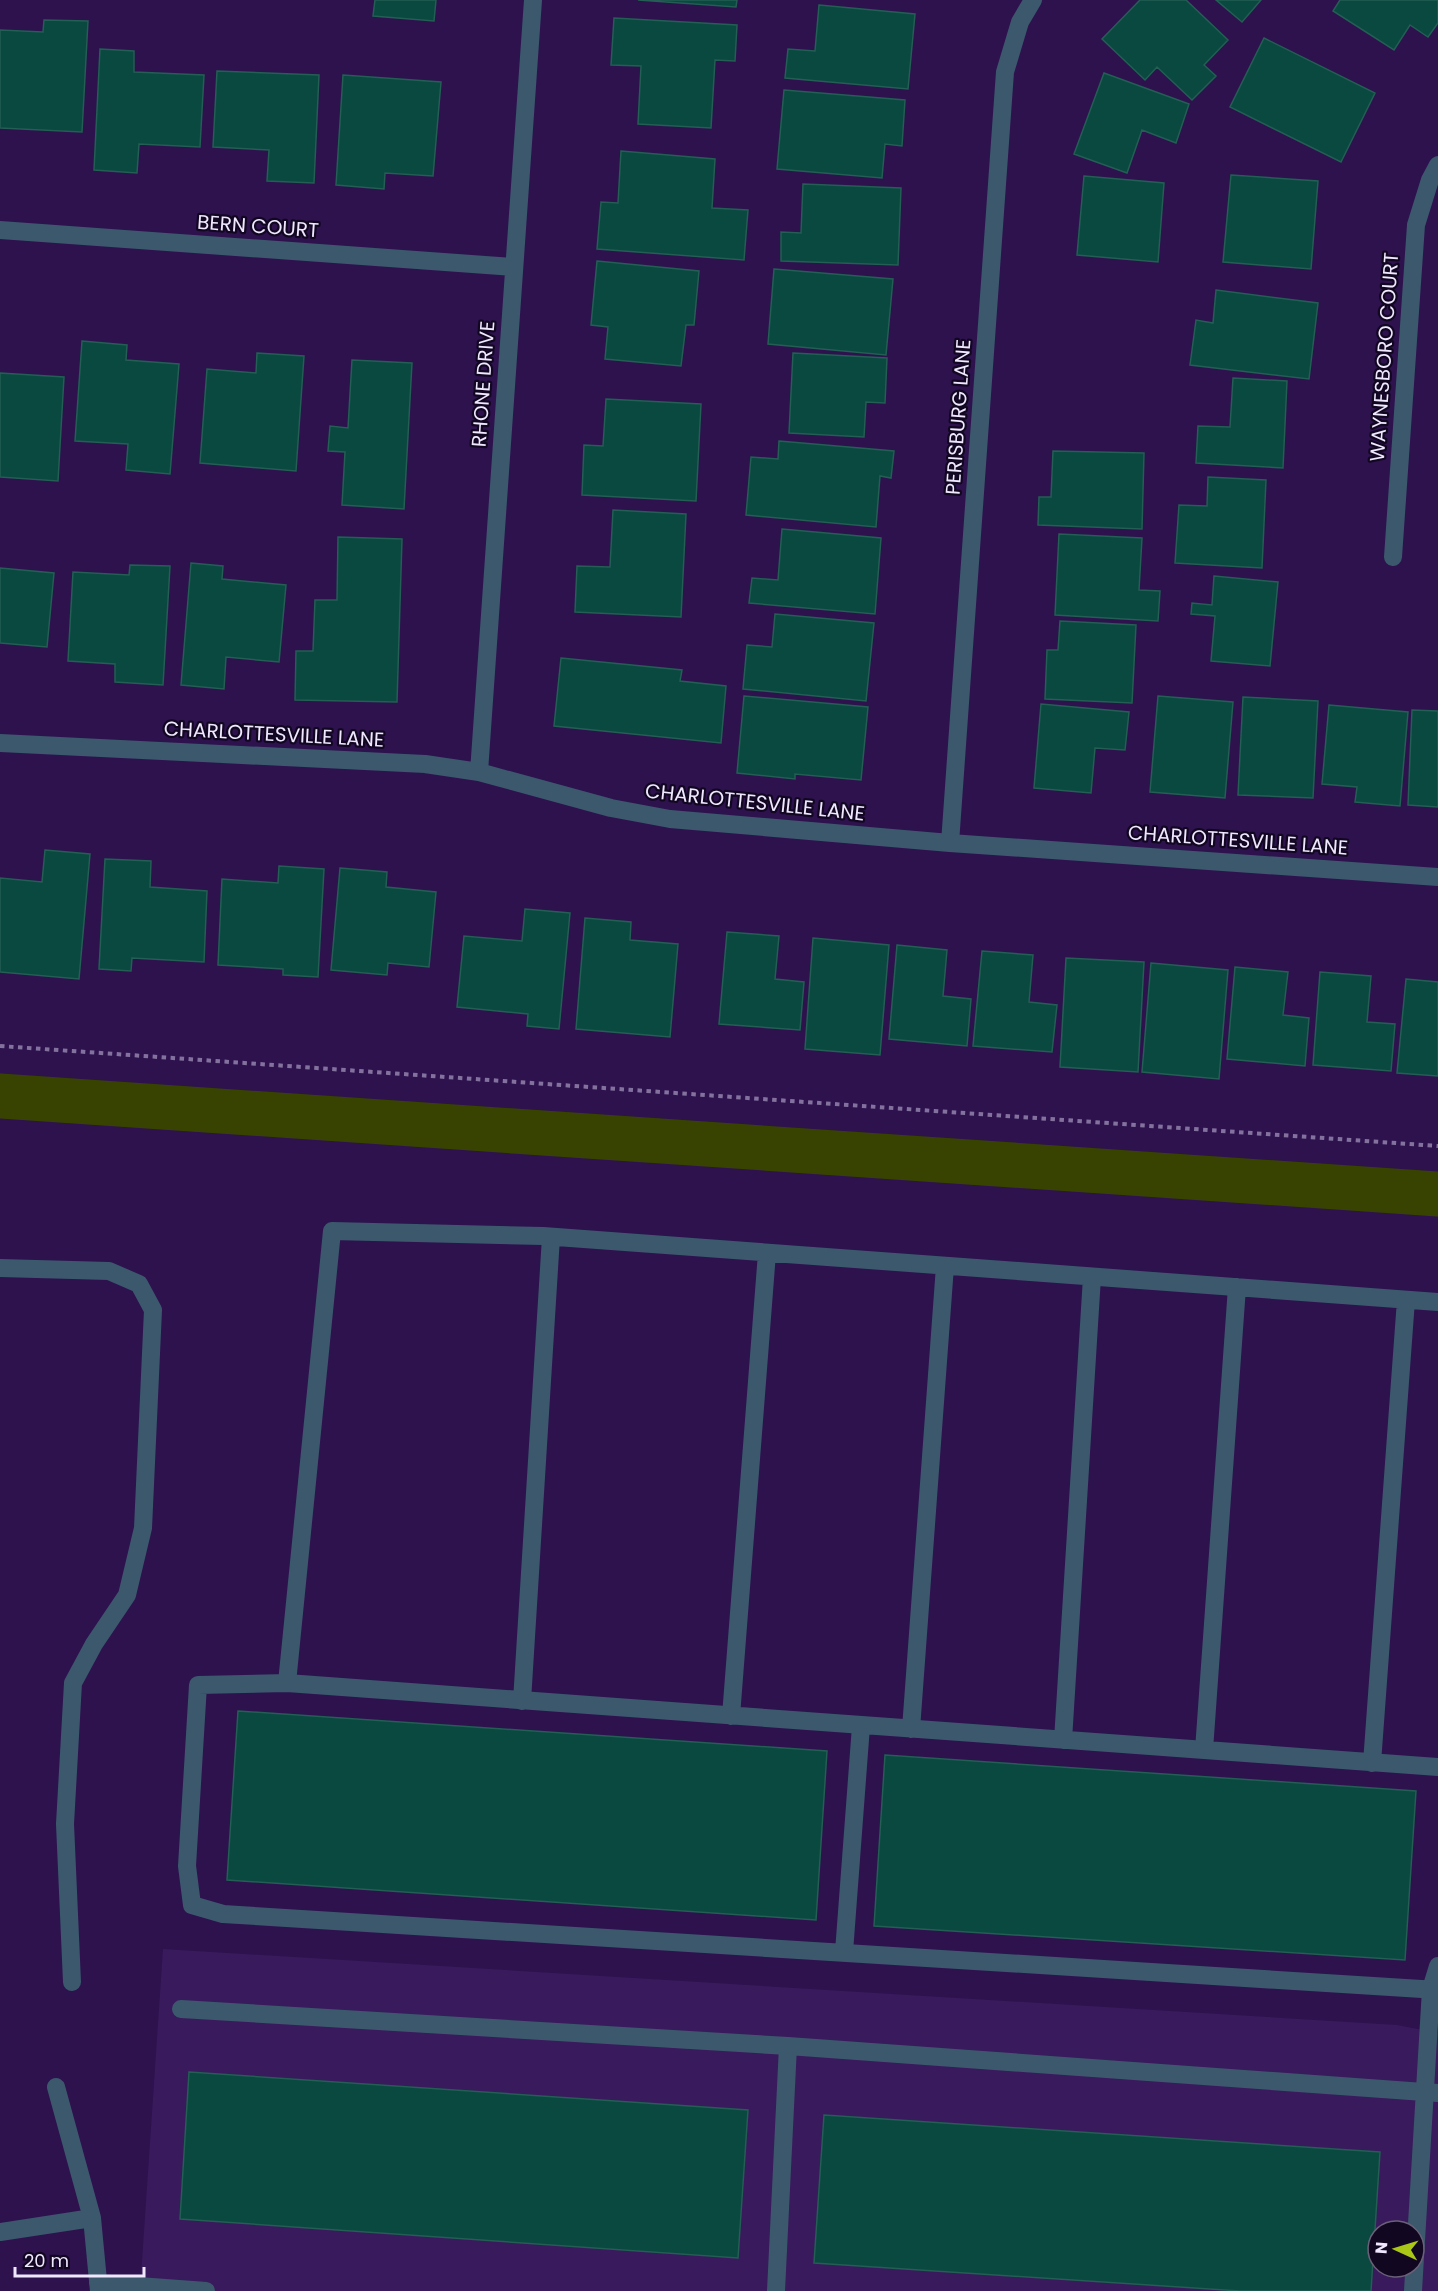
<svg xmlns="http://www.w3.org/2000/svg" width="1438" height="2291" font-family="Poppins,sans-serif">
<rect width="100%" height="100%" fill="#2d124e"/>
<!-- built -->
<path fill="#391a5c" fill-rule="evenodd" d="M163,1949L1397,2025L1438,2033V2291H140ZM1378,2231H1414V2267H1378Z"/>
<g fill="none" stroke-linecap="round" stroke-linejoin="round">
<!-- canal -->
<path stroke="#384301" stroke-width="45" d="M0,1096L1438,1194"/>
</g>
<!-- building -->
<path fill="#094940" stroke="#245e54" stroke-width="1.5" d="M375,0H436L434,21L373,16Z
M638,0H737L736,7Z
M1140,0H1186L1228,40L1204,65L1216,76L1192,100L1157,67L1145,80L1102,39Z
M1216,0H1261L1242,22Z
M1340,0H1438V23L1428,37L1410,25L1394,50L1333,11Z
M819,5L915,14L908,89L785,78L788,49L815,51Z
M614,18L737,25L735,61L715,60L711,128L638,124L641,66L611,65Z
M44,20L88,21L82,132L0,128V30L43,32Z
M1264,38L1375,93L1341,162L1230,107Z
M100,49L134,51V72L204,75L200,147L139,144L137,173L94,170Z
M217,71L319,75L314,183L267,181L269,150L213,147Z
M1104,73L1189,104L1176,143L1142,130L1127,173L1074,154Z
M343,75L441,82L433,176L385,173L384,189L336,185Z
M784,90L905,100L902,146L885,144L882,178L777,169Z
M621,151L715,159L712,208L748,210L744,260L597,249L601,202L618,203Z
M1231,175L1318,181L1311,269L1223,262Z
M1084,176L1164,183L1158,262L1077,255Z
M803,184L901,188L898,265L781,261V232L801,233Z
M597,261L699,271L694,325H686L681,366L605,359L608,327L591,325Z
M774,269L893,279L886,355L768,344Z
M1216,290L1318,303L1309,379L1190,365L1196,320L1213,323Z
M82,341L127,345L126,360L179,364L170,474L126,470L128,444L75,441Z
M257,353L304,356L296,471L200,463L207,369L256,373Z
M793,353L887,358L885,403L866,402L864,437L789,433Z
M352,360L412,363L404,509L342,505L345,452L328,451L330,426L348,428Z
M0,373L64,377L58,481L0,477Z
M1233,378L1287,381L1283,468L1196,463L1198,426L1230,427Z
M606,399L701,404L696,501L582,495L584,445L603,446Z
M779,441L894,451L891,478L880,476L876,527L746,515L751,457L778,459Z
M1053,451L1144,453L1142,529L1038,525L1039,497H1051Z
M1208,477L1266,480L1262,568L1175,563L1179,505L1207,506Z
M613,510L686,514L681,617L575,612L577,566L610,567Z
M782,529L881,538L875,614L749,603L752,578L778,580Z
M1059,534L1142,538L1139,590L1160,591L1158,621L1055,615Z
M338,537L402,539L397,702L295,700L296,651H313L315,600H337Z
M191,563L223,566L222,579L286,585L279,662L226,657L224,689L181,685Z
M130,565L170,566L163,685L115,682V664L68,661L73,572L129,575Z
M0,568L54,573L47,647L0,643Z
M1214,576L1278,582L1270,666L1211,661L1215,616L1191,614L1192,603L1212,605Z
M775,614L874,623L866,701L743,689L747,645L772,647Z
M1060,621L1136,625L1132,703L1045,699L1047,650H1058Z
M561,658L682,670L680,681L726,686L721,743L554,726Z
M744,696L868,707L861,780L795,774V779L737,773Z
M1158,696L1233,702L1225,798L1150,792Z
M1243,697L1318,701L1313,798L1238,795Z
M1041,704L1129,712L1125,750L1095,748L1091,793L1034,788Z
M1329,705L1408,712L1400,806L1355,802L1357,787L1322,784Z
M1412,710L1438,711V807L1408,805Z
M45,850L90,854L79,979L0,972V878L42,882Z
M105,859L151,861L150,887L207,891L204,962L132,958L131,971L99,969Z
M279,866L324,869L318,977L283,975V969L218,965L222,879L278,883Z
M340,868L387,872L386,887L436,892L429,967L388,963L387,975L331,970Z
M525,909L570,913L559,1029L527,1026L528,1014L457,1007L464,936L522,941Z
M585,918L631,922L630,940L678,944L670,1037L576,1029Z
M727,932L779,936L775,979L804,982L800,1030L719,1024Z
M813,938L889,945L880,1055L805,1049Z
M897,945L947,950L943,996L971,999L967,1046L889,1039Z
M982,951L1033,955L1029,1002L1057,1005L1052,1052L973,1046Z
M1066,958L1144,962L1138,1072L1060,1067Z
M1151,963L1228,970L1219,1079L1142,1072Z
M1235,967L1288,972L1283,1015L1309,1018L1305,1066L1227,1059Z
M1320,972L1371,976L1367,1022L1395,1024L1391,1071L1313,1065Z
M1406,979L1438,982V1076L1397,1073Z
M238,1711L827,1751L816,1920L227,1880Z
M885,1755L1416,1791L1405,1960L874,1926Z
M189,2072L748,2110L738,2258L180,2219Z
M824,2115L1380,2152L1371,2291H1240L814,2263Z"/>
<g fill="none" stroke-linecap="round" stroke-linejoin="round">
<!-- path -->
<path stroke="#84729e" stroke-width="4" stroke-dasharray="4.5 4.5" stroke-linecap="butt" d="M0,1046L1438,1146"/>
<!-- lane -->
<path stroke="#3c586d" stroke-width="18" d="M0,1268L109,1271L139,1284L153,1310L143,1528L127,1595L94,1644L73,1683L65,1824L72,1982
M287,1683L332,1231L543,1236L1438,1302
M522,1701L551,1237
M731,1716L767,1253
M911,1729L945,1266
M1063,1740L1092,1277
M1204,1750L1237,1287
M1372,1763L1406,1300
M1438,1767L287,1683L198,1685L187,1866L192,1905L223,1914L1438,1990
M844,1952L861,1726
M181,2009L788,2046L1438,2093
M56,2087L92,2218L99,2291
M0,2232L92,2218
M98,2283L206,2291
M776,2291L788,2046
M1413,2291L1431,1989L1438,1966"/>
<!-- street -->
<path stroke="#3c586d" stroke-width="18" d="M0,230L513,267
M1393,557L1416,225L1430,180L1438,165
M0,743L425,764L479,772L611,808L670,819L950,843L1438,877
M479,772L533,0
M950,843L1005,72L1020,22L1033,0"/>
</g>
<g text-anchor="middle" dominant-baseline="central" stroke-width="4.5" stroke-linejoin="round" paint-order="stroke">
<!-- street labels -->
<g font-size="20" fill="#efe8ff" stroke="#110720">
<text transform="translate(258 226) rotate(4)">BERN COURT</text>
<text transform="translate(1384 357) rotate(-86)">WAYNESBORO COURT</text>
<text transform="translate(483 384) rotate(-86)">RHONE DRIVE</text>
<text transform="translate(958 417) rotate(-86)">PERISBURG LANE</text>
<text transform="translate(274 734) rotate(3)">CHARLOTTESVILLE LANE</text>
<text transform="translate(755 802) rotate(6)">CHARLOTTESVILLE LANE</text>
<text transform="translate(1238 840) rotate(4)">CHARLOTTESVILLE LANE</text>
</g>
</g>
<!-- north arrow -->
<g transform="translate(1396 2249) rotate(274)"><circle r="28" fill="#110720" stroke="#6a6179" stroke-width="1.5"/>
<path d="M0-4.5L10 22L0 15L-10 22Z" fill="#aac718"/>
<text y="-9" font-size="16" font-weight="bold" text-anchor="middle" fill="#efe8ff">N</text>
</g>
<!-- scale -->
<path d="M15 2267v9h129v-9" fill="none" stroke="#efe8ff" stroke-width="3"/>
<text x="24" y="2267" font-size="18" fill="#efe8ff" stroke="#110720" stroke-width="4.5" paint-order="stroke">20 m</text>
</svg>
